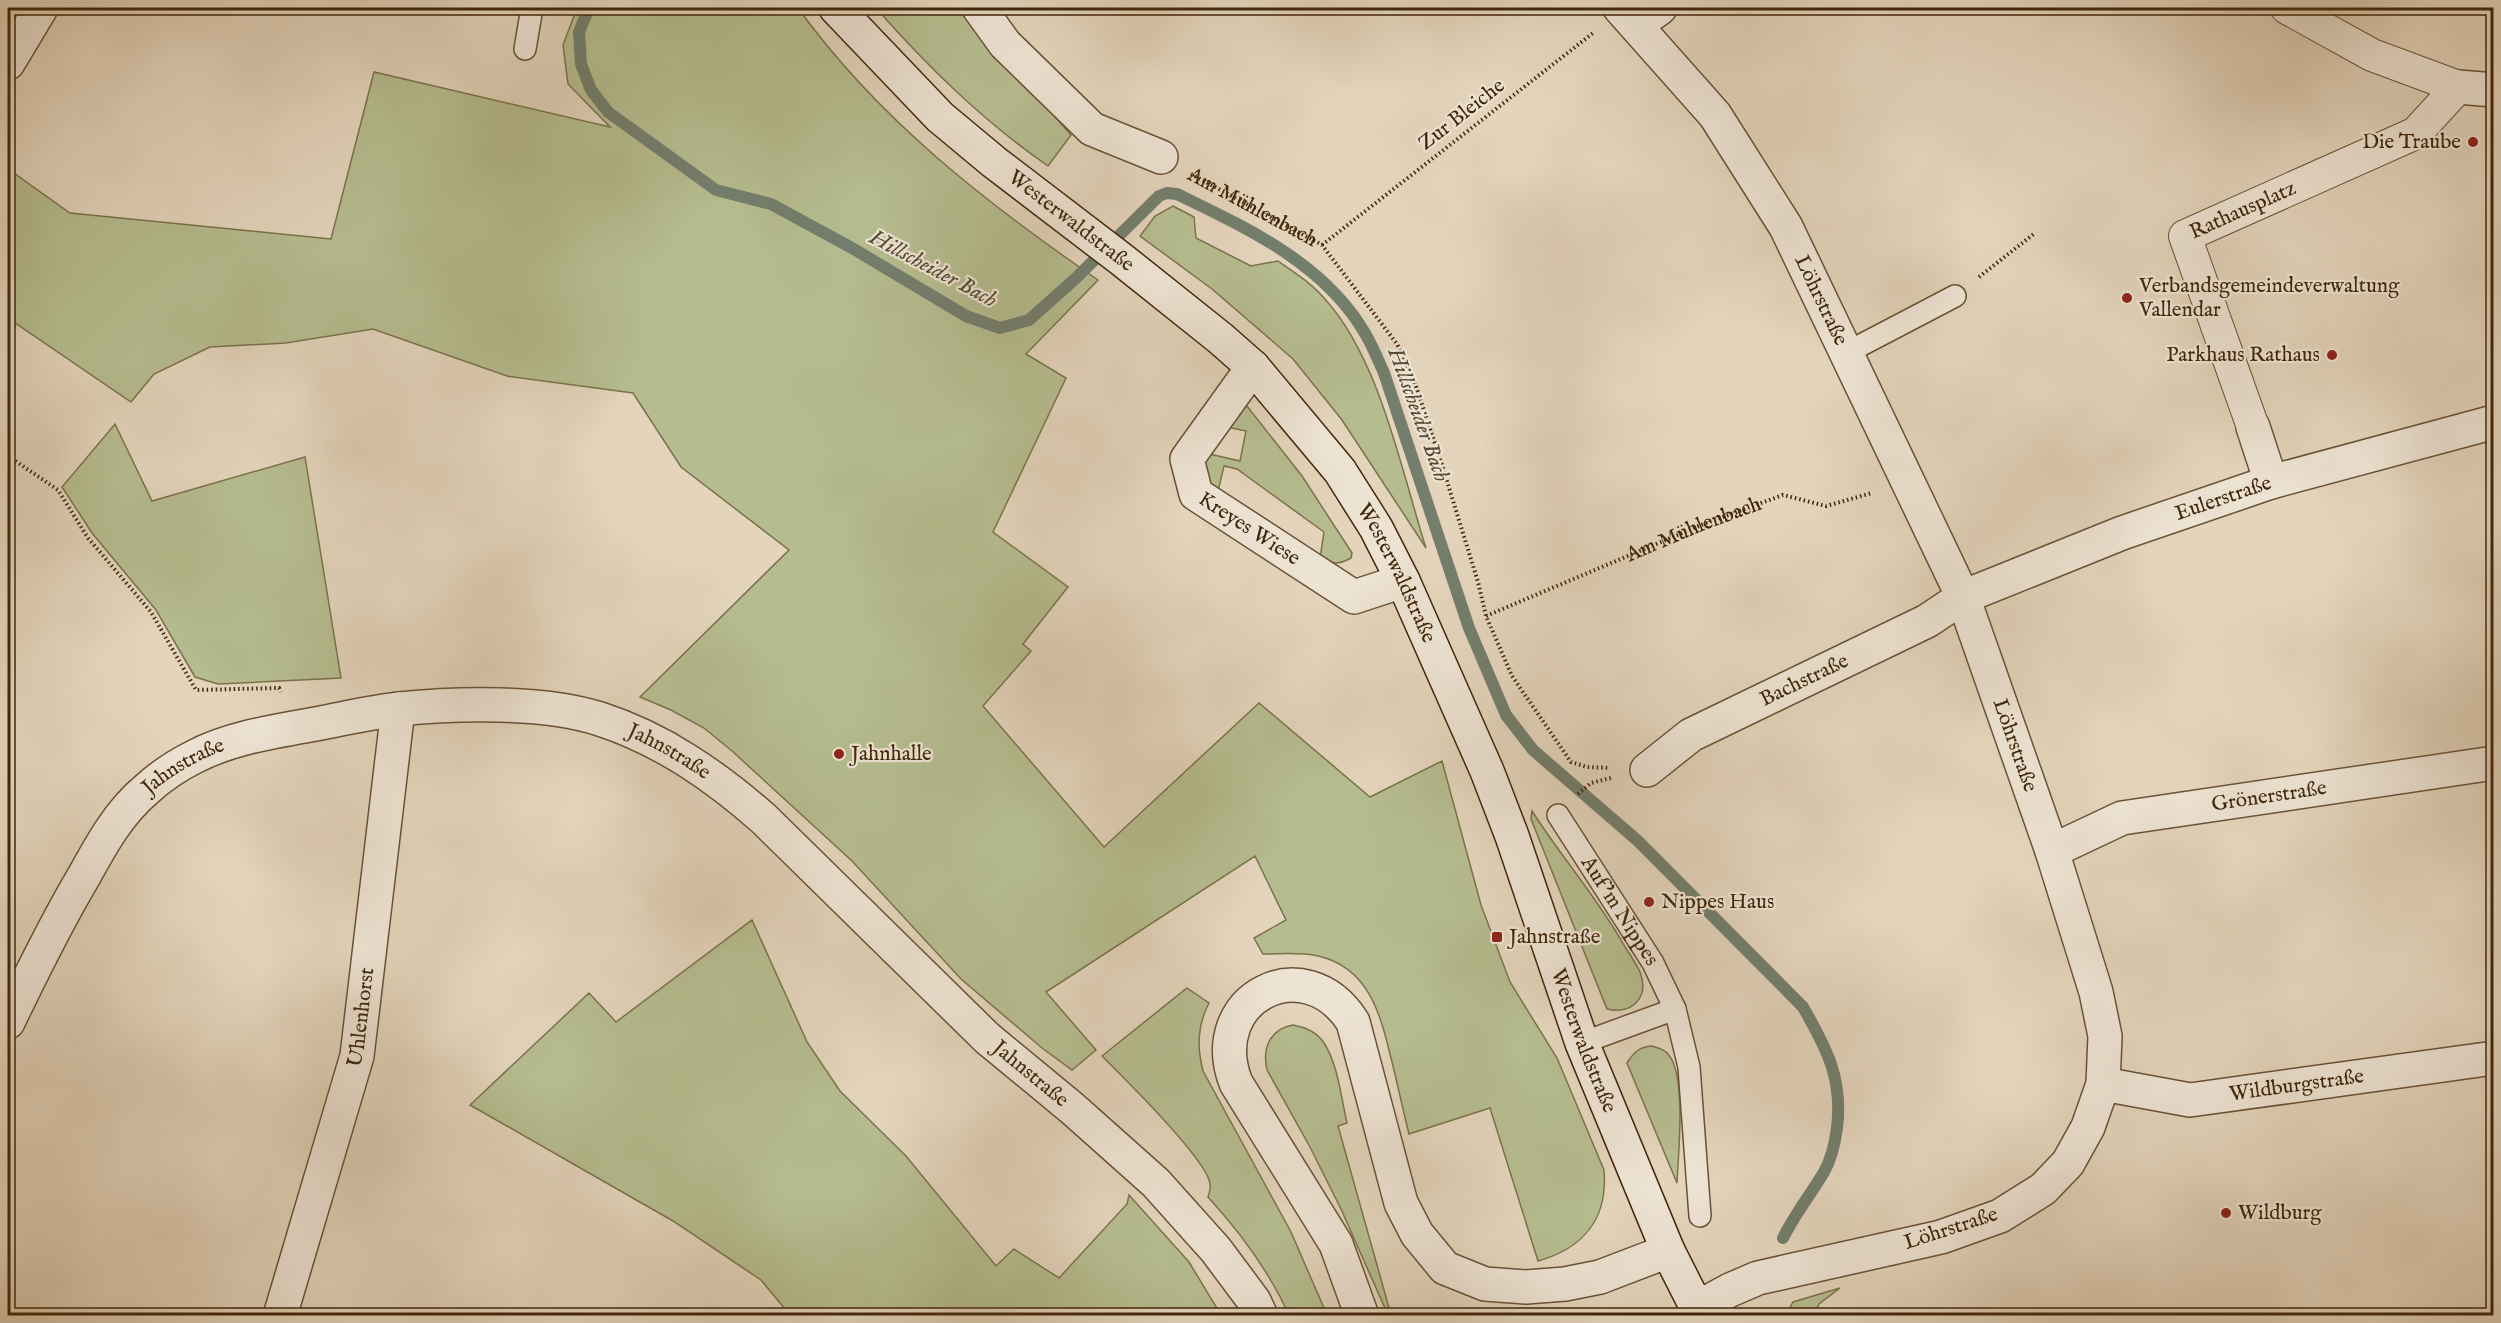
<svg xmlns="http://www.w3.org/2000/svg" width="2501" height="1323" font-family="'IM FELL English',serif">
<rect width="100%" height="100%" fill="#e3d4bb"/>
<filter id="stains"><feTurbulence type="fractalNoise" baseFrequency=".00333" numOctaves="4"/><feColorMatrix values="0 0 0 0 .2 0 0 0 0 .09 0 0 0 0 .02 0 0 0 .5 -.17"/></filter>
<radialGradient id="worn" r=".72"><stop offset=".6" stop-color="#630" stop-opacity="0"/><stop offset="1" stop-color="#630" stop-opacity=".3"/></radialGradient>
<!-- green -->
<path fill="#b5bc8f" stroke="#7b724c" stroke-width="1.5" d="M577,8H798C878,119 986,203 1098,280L1026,354L1066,378L993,532L1068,587L1023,644L1031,651L983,706L1104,847L1259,703L1370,797L1442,761L1481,905L1510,982L1557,1058L1604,1170C1608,1218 1584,1248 1538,1261L1490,1108L1409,1134C1403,1110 1398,1086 1392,1062C1381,1018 1371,968 1318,956C1300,952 1282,954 1263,954L1254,938L1286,920L1255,856L1046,992L1096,1050L1072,1070L1042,1048L961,979L852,861L732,751L704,728L671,710L640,697L789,550L681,467L633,393L507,376L373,329L286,343L210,347L154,374L131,402L8,318V169L70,213L331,239L374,72L610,127L568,84L563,45Z
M876,8H965L1001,54L1071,135L1048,166C982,120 929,68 876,8Z
M1173,206L1194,217L1196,238L1251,266L1278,261C1294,272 1311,283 1324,298C1380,359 1401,470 1426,548L1342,420L1293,359L1212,289L1140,236L1155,216Z
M1243,401L1302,476L1352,553L1351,558C1339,565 1332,564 1320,558L1324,532L1237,469L1224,466L1218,491L1202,477L1205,453L1240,461L1246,431L1222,426Z
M115,424L152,501L305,457L341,678L218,684L195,677L156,610L92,533L62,487Z
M1532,811C1560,855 1595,895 1621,940C1627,951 1635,961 1640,972C1650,998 1631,1015 1607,1009L1531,819Z
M752,920L807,1042L840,1091L906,1156L996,1266L1014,1249L1059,1278L1127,1204L1129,1195L1189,1262L1221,1315H790L761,1280L673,1221L470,1105L589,993L616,1022Z
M1187,988L1209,1003C1197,1026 1197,1047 1203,1071L1291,1232L1327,1315H1289C1269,1271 1241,1233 1208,1197C1209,1194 1211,1188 1210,1184C1208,1160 1123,1077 1102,1056Z
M1293,1025C1304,1027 1315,1031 1322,1040C1338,1062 1341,1098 1347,1123L1338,1126L1391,1315H1388L1341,1209L1310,1147L1267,1070C1262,1048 1270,1029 1293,1025Z
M1652,1046C1658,1048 1664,1049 1668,1054C1687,1075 1678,1155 1677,1183L1627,1063C1634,1052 1639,1047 1652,1046Z
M1840,1288L1819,1304L1814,1315H1786L1793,1302Z"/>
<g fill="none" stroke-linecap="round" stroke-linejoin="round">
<!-- stream -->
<path stroke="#737e6c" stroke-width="12" d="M589,8L579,32L581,64L591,90L608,112L716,190L771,204L852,248L966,316L1000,328L1029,320L1075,279L1159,196L1167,193L1177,194C1247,228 1326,264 1366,335C1373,347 1378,360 1384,373L1469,628L1506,715L1533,750L1638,841L1803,1007C1827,1049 1843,1079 1837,1128C1835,1143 1832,1158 1824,1172C1811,1194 1795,1214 1783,1238"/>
<defs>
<g id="service">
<path d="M525,49L532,8"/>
<path d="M1846,353L1955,296"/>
<path id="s3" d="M1558,815L1653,963L1675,1009L1689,1067L1700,1216"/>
<path d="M1582,1043L1675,1009"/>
</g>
<g id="pedestrian">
<path id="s4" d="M2253,427L2185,236L2416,133L2458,87L2372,55L2287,8"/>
</g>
<g id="minor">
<path d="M979,8L1005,44L1092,129L1161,157"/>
<path id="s5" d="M1620,8L1715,115L1786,227L1963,597L2052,851L2096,992L2105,1036L2103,1084L2088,1127L2068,1163L2043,1189L2000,1216L1941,1237L1758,1278L1730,1290L1697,1308"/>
<path d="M1636,25L1660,8"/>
<path d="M2458,87L2494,90"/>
<path id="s6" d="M1253,367L1187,459L1196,494L1354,597L1403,581"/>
<path d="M2253,427L2271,482"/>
<path id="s7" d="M1647,770L1691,735L1927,621L1963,597L2122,533L2271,482L2494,422"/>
<path id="s8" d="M2052,851L2122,818L2494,763"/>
<path id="s9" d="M2103,1084L2190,1100L2494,1058"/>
<path id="s10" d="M280,1316L357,1056L398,709"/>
</g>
<g id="tertiary">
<path d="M8,63L41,8"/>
<path id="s11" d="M8,1022C32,972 56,923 84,876C101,845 119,812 147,789C160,777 178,765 194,757C230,738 276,731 316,724C343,719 371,712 399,709C458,703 544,701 600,719C662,739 715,776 764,819L987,1038L1073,1109L1156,1183L1216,1250L1254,1301L1261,1316"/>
<path d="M1362,1316L1336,1244L1236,1083C1203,998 1305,946 1353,1022L1401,1203L1417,1234L1445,1268L1485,1284L1526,1287L1565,1284L1600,1277L1668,1251"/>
</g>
<g id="secondary">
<path id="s12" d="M836,8L940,117L994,162L1121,259L1220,338L1253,367L1340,471L1376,528L1403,581L1487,771L1512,836L1582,1043L1668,1251L1701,1316"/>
</g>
</defs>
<!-- service casing -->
<use href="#service" stroke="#6a5236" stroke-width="24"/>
<!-- pedestrian casing -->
<use href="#pedestrian" stroke="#6a5236" stroke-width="34"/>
<!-- minor casing -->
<use href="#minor" stroke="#6a5236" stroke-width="36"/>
<!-- tertiary casing -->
<use href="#tertiary" stroke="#6a5236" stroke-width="36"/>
<!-- secondary casing -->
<use href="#secondary" stroke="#41270a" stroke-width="36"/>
<!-- path -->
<g stroke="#41270a" stroke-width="4" stroke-dasharray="1.5 3" stroke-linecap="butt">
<path id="s1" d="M1191,174L1322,245L1397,344L1414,380L1442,465L1478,582L1486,616L1512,676L1571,762L1587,767L1610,768"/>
<path d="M1322,245L1593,33"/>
<path d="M1979,277L2035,233"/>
<path d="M8,456L58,490L88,538L151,612L196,690L279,688L281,692"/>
<path id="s2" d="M1486,616L1701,525L1783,495L1826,506L1872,493"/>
<path d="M1578,794L1591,783L1611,778"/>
</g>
<!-- service -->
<use href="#service" stroke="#ede3d3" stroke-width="21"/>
<!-- pedestrian -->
<use href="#pedestrian" stroke="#ede3d3" stroke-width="32"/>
<!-- minor -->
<use href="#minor" stroke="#ede3d3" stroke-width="33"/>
<!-- tertiary -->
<use href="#tertiary" stroke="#ede3d3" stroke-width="33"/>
<!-- secondary -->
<use href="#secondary" stroke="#ede3d3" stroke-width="33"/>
</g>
<!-- markers -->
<g fill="#8f2418" stroke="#ede3d3" stroke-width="2">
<circle cx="2473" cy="142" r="6"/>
<circle cx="2127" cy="298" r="6"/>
<circle cx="2332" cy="355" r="6"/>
<circle cx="839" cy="754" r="6"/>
<circle cx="1649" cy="902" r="6"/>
<rect x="1491" y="931" width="12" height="12" rx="3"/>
<circle cx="2226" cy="1213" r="6"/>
</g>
<g text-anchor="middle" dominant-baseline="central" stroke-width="4.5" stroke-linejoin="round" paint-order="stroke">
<!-- street labels -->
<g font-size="21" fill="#41270a" stroke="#ede3d3">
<text transform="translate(1462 115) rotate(-38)">Zur Bleiche</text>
<text stroke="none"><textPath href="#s1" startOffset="70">Am Mühlenbach</textPath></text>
<text stroke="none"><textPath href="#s4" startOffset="266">Rathausplatz</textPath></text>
<text stroke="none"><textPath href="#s12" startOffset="318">Westerwaldstraße</textPath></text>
<text stroke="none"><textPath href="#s5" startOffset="357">Löhrstraße</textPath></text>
<text stroke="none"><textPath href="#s7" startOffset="640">Eulerstraße</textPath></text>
<text stroke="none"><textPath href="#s6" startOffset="213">Kreyes Wiese</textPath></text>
<text stroke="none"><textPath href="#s2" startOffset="225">Am Mühlenbach</textPath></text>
<text stroke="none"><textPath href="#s12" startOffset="804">Westerwaldstraße</textPath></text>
<text stroke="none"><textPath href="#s7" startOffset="182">Bachstraße</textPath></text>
<text stroke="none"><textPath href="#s5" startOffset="843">Löhrstraße</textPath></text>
<text stroke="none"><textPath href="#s11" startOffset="820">Jahnstraße</textPath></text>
<text stroke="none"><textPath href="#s11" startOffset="316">Jahnstraße</textPath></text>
<text stroke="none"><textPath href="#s8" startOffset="226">Grönerstraße</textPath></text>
<text stroke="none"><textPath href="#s3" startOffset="114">Auf'm Nippes</textPath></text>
<text stroke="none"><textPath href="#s10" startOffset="310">Uhlenhorst</textPath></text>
<text stroke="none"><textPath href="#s12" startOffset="1308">Westerwaldstraße</textPath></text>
<text stroke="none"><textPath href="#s11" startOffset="1306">Jahnstraße</textPath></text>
<text stroke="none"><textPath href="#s9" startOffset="196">Wildburgstraße</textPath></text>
<text transform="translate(1951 1229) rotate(-18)">Löhrstraße</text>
</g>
<!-- poi labels -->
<g font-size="21" fill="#41270a" stroke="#ede3d3" text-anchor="start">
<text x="2461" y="142" text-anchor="end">Die Traube</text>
<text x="2139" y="286">Verbandsgemeindeverwaltung<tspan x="2139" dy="24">Vallendar</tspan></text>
<text x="2320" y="355" text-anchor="end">Parkhaus Rathaus</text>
<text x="851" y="754">Jahnhalle</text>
<text x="1661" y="902">Nippes Haus</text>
<text x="1509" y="937">Jahnstraße</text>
<text x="2238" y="1213">Wildburg</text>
</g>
<!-- water labels -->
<g font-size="22" font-style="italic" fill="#564b33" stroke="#ede3d3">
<text transform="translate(933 269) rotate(28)">Hillscheider Bach</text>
<text transform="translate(1418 415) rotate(70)">Hillscheider Bach</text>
</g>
</g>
<!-- margin -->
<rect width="2501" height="1323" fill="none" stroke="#e3d4bb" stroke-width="30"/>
<rect x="9" y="9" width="2483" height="1305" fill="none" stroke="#41270a" stroke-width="3"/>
<rect x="15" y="15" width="2471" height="1293" fill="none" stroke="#41270a" stroke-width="1.5"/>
<rect width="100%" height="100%" filter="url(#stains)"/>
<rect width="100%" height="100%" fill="url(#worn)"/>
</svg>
